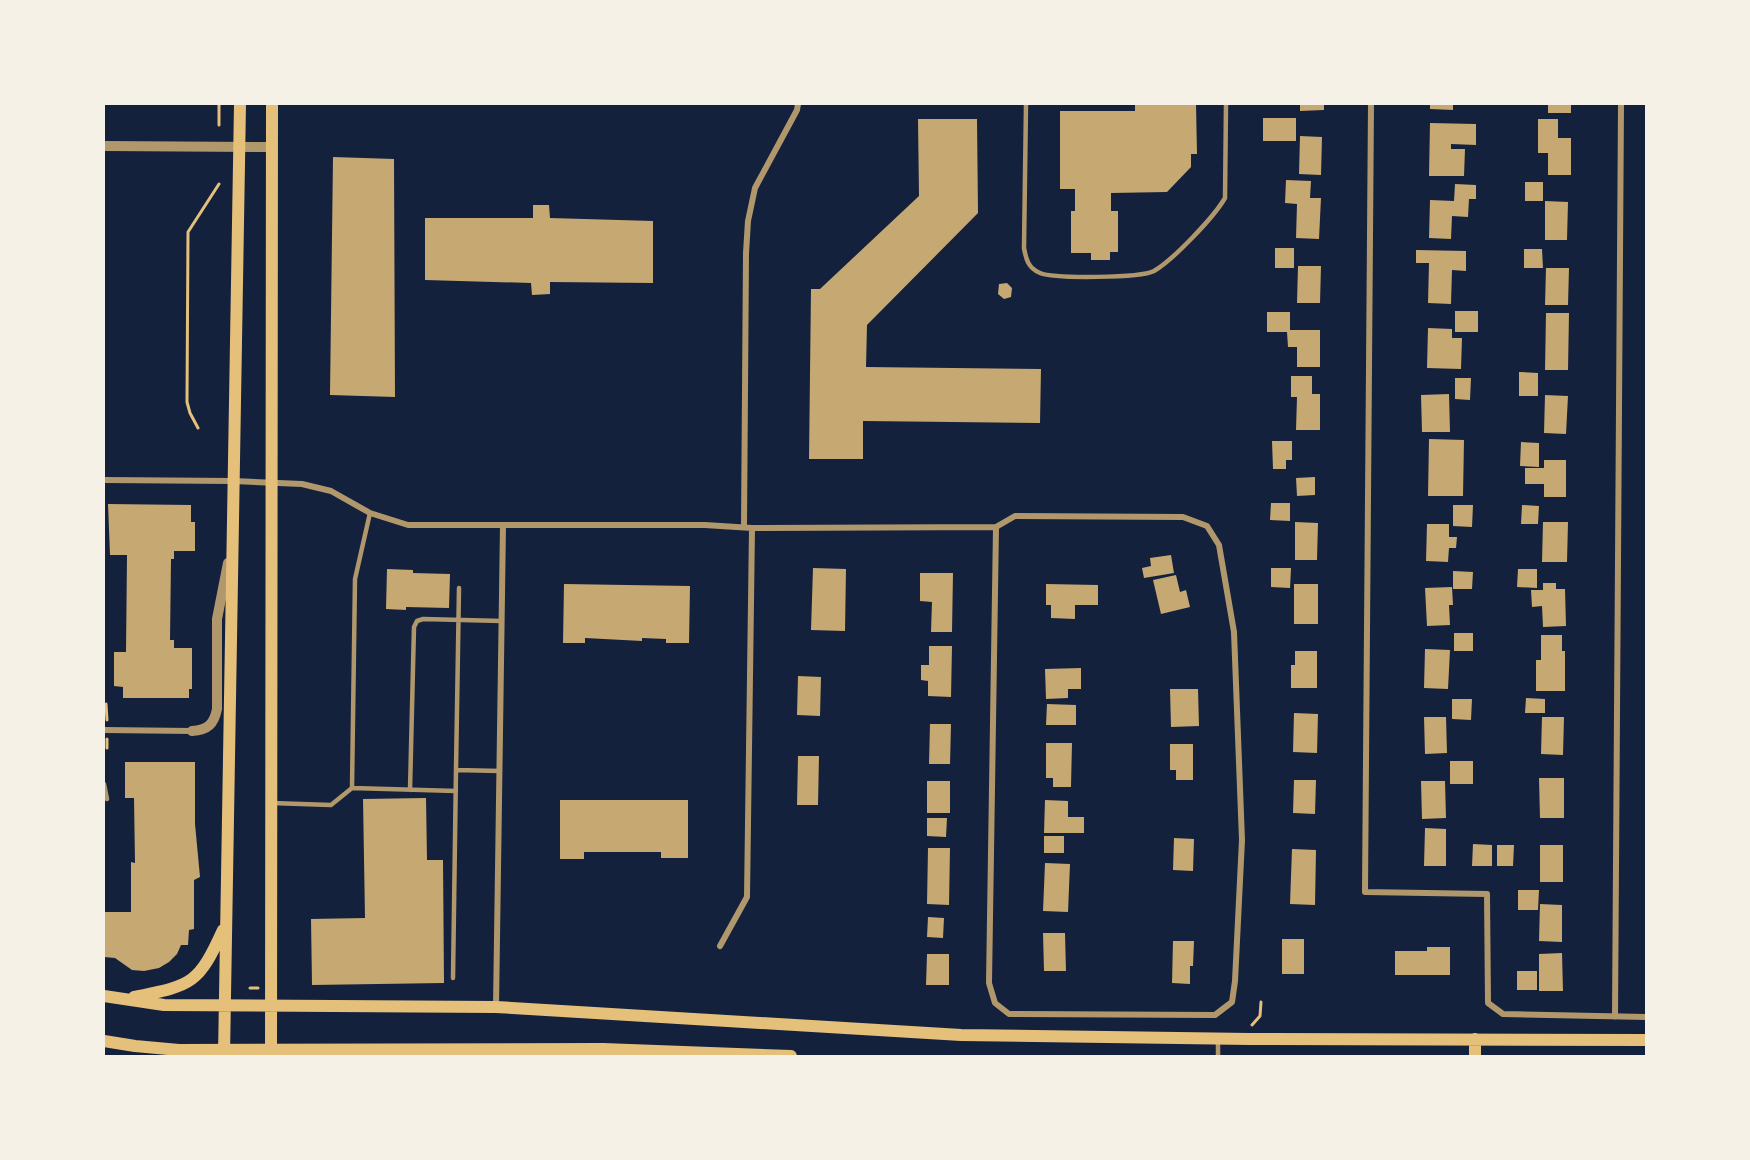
<svg xmlns="http://www.w3.org/2000/svg" width="1750" height="1160" font-family="'Open Sans',sans-serif">
<rect width="100%" height="100%" fill="#14213d"/>
<!-- building -->
<path fill="#c6a872" d="M1135,104H1196L1197,154H1191V167L1167,192L1111,193V211H1118V252H1110V260H1091V253H1071V211H1075V189H1060V111H1135Z
M1300,104H1324V110L1300,111Z
M1430,104H1453V110L1430,109Z
M1548,104H1571V113H1548Z
M1263,118H1296V141H1263Z
M918,119H977L978,213L867,325L866,367L1041,369L1040,423L863,421V459H809L811,289H820L919,196Z
M1538,119H1558V138H1571V175H1548V153H1538Z
M1430,123L1476,124V145L1451,144V149H1465L1464,176H1429Z
M1300,136L1322,137L1321,175L1299,174Z
M333,157L394,159L395,397L330,395Z
M1286,180L1311,181L1310,198H1321L1319,239L1296,238L1297,204L1285,203Z
M1525,182H1543V201H1525Z
M1455,184L1476,185V199H1469L1468,217L1452,216L1451,239L1429,238L1430,200L1454,201Z
M1545,201L1568,202L1567,240H1545Z
M533,205H549L550,218L653,221V283L550,282V294L532,295L531,283L425,280V218H533Z
M1275,248H1294V268H1275Z
M1524,249H1542L1543,268H1524Z
M1416,250L1466,251V271L1452,270L1451,304L1428,303L1429,263H1416Z
M1298,266H1321L1320,303H1297Z
M1546,268H1569L1568,305H1545Z
M1007,283L1012,288L1011,297L1004,299L998,294L999,284Z
M1455,311H1478V332H1455Z
M1267,312H1290V330H1320V367H1297V347H1288L1287,332H1267Z
M1546,313H1569L1568,370H1545Z
M1428,328L1452,329V338H1462L1461,369L1427,368Z
M1519,372L1538,373V396H1519Z
M1291,376H1312V394H1320V430H1296L1297,397H1291Z
M1455,378H1471L1470,400L1455,399Z
M1449,394L1450,432H1422L1421,395Z
M1545,395L1568,396L1566,434L1544,433Z
M1429,439L1464,440L1463,496H1428Z
M1272,441H1292V460H1286V469H1273Z
M1521,442L1539,443V467L1520,466Z
M1544,460H1566V497H1544V484H1525V468H1544Z
M1315,477V495L1297,496L1296,478Z
M1271,503H1290V521L1270,520Z
M108,504L191,505V522H195V551H174V559H171L170,640H174V648H192V689H189V698H123V687L114,686V652H126L127,555H110Z
M1453,505H1473L1472,527L1453,526Z
M1522,505L1539,506L1538,524H1521Z
M1295,522L1318,523L1317,560H1295Z
M1543,522H1568L1567,562H1542Z
M1427,524H1449V537H1457L1456,548H1449L1448,562L1426,561Z
M1171,555L1174,573L1144,578L1142,568L1151,566L1150,558Z
M813,568L846,569L845,631L811,630Z
M1271,568H1291L1290,588L1271,587Z
M387,569L413,570V573L450,574L449,608L406,607V610L386,609Z
M1518,569H1537V588L1517,587Z
M1453,571L1473,572L1472,589H1453Z
M920,573H953L952,632H931L932,602L920,601Z
M1176,575L1180,592L1186,590L1190,607L1161,614L1153,580Z
M1543,583H1556V589H1565L1566,626L1543,627L1542,606L1532,607L1531,590H1543Z
M564,584L690,586L689,643H666V639L642,638V641L585,638V643H563Z
M1046,584L1098,585V605H1075V619L1051,618V605H1046Z
M1294,584H1318V624H1294Z
M1452,587L1453,605H1449L1450,625L1427,626L1425,588Z
M1454,633H1473V651H1454Z
M1541,635H1562V651H1565V691H1536V660H1541Z
M929,646H952L951,697L928,696V681L921,680V665H929Z
M1425,649L1450,650L1448,689L1424,688Z
M1295,651H1317V688H1291V665H1295Z
M1081,668V689H1068V698L1046,699L1045,669Z
M798,676L821,677L820,716L797,715Z
M1170,689H1198L1199,726L1171,727Z
M1526,698L1545,699V713H1525Z
M1452,699H1472L1471,720L1452,719Z
M1047,704L1076,705V725H1046Z
M1294,713L1318,714L1317,753L1293,752Z
M1424,717H1446L1447,753L1425,754Z
M1542,717H1564L1563,755L1541,754Z
M930,724H951L950,764H929Z
M1046,743H1072L1071,787H1053V778H1046Z
M1170,744H1193V780H1176V770H1170Z
M798,756H819L818,805H797Z
M1450,761H1473V784H1450Z
M125,762H195V824L200,877L194,880V929L189,930L188,945H181L177,954L169,962L159,968L144,971L132,970L115,958L104,957V912H131V862L135,863L134,798H125Z
M1539,778H1564V818H1540Z
M1294,780H1316L1315,814L1293,813Z
M927,781H950V813H927Z
M1421,781H1445L1446,818L1422,819Z
M426,798L427,860H443L444,983L312,985L311,919L365,918L363,799Z
M560,800H688V858H661V852H584V859H560Z
M1045,800L1068,801V817H1084V833H1044Z
M927,818H947L946,837L927,836Z
M1425,828L1446,829V866H1424Z
M1044,836H1064V853H1044Z
M1174,838L1194,839L1193,871L1173,870Z
M1473,844L1492,845V866H1472Z
M1497,845H1514L1513,866H1497Z
M1540,845H1563V882H1540Z
M928,848H950L949,905L927,904Z
M1292,849L1316,850L1315,905L1290,904Z
M1045,863L1070,864L1068,912L1043,911Z
M1518,890H1539L1538,910H1518Z
M1540,904L1562,905V942L1539,941Z
M928,917L944,918L943,938L927,937Z
M1043,933H1065L1066,971H1044Z
M1282,939H1304V974H1282Z
M1173,941H1194L1193,966H1190V984L1172,983Z
M1427,947H1450V975H1395V951H1427Z
M1562,953L1563,991H1539V954Z
M927,954H949V985H926Z
M1517,971H1537V990H1517Z"/>
<g fill="none" stroke-linecap="round" stroke-linejoin="round">
<!-- path -->
<path stroke="#e5c07b" stroke-width="3" d="M219,125V104
M198,428L190,413L187,402L188,232L219,184
M106,704L107,720
M107,739V748
M250,988H258
M1252,1025L1260,1016L1261,1002"/>
<!-- service -->
<path stroke="#b1986c" stroke-width="4.5" d="M1026,104L1024,248C1026,259 1028,268 1040,273C1055,279 1140,278 1154,271C1173,260 1214,217 1225,198L1226,104
M370,513L355,579L352,788L456,791
M459,588L456,770L500,771
M104,784L107,799
M410,790L414,627L417,621L423,619L502,621
M271,803L331,805L352,788
M453,978L456,770
M1218,1039V1056"/>
<!-- minor -->
<path stroke="#b1986c" stroke-width="6" d="M1371,104L1365,892L1487,894L1488,1003L1503,1014L1646,1017
M104,480L233,481L302,484L331,491L370,513L408,525H705L752,528L996,527L1015,516L1183,517L1207,526L1219,545L1234,632L1242,840L1235,981L1232,1002L1215,1015L1009,1014L995,1003L989,983L996,527
M744,527L746,253L748,221L755,188L797,110L798,104
M104,730L192,731
M720,946L747,897L752,528
M496,1007L503,525
M1615,1017L1621,104"/>
<!-- tertiary -->
<path stroke="#b1986c" stroke-width="10" d="M104,146L272,147
M192,731C208,730 214,724 217,709V619L228,563"/>
<!-- secondary -->
<path stroke="#e5c07b" stroke-width="12" d="M104,996L164,1005L496,1007L961,1035L1250,1039L1646,1040
M134,997C192,985 198,985 223,930
M1475,1039V1056
M104,1041L135,1046L179,1050L603,1049L791,1056
M224,1056L240,104
M271,1056L272,104"/>
</g>
<!-- border -->
<rect width="1750" height="1160" fill="none" stroke="#f6f1e7" stroke-width="210"/>
</svg>
